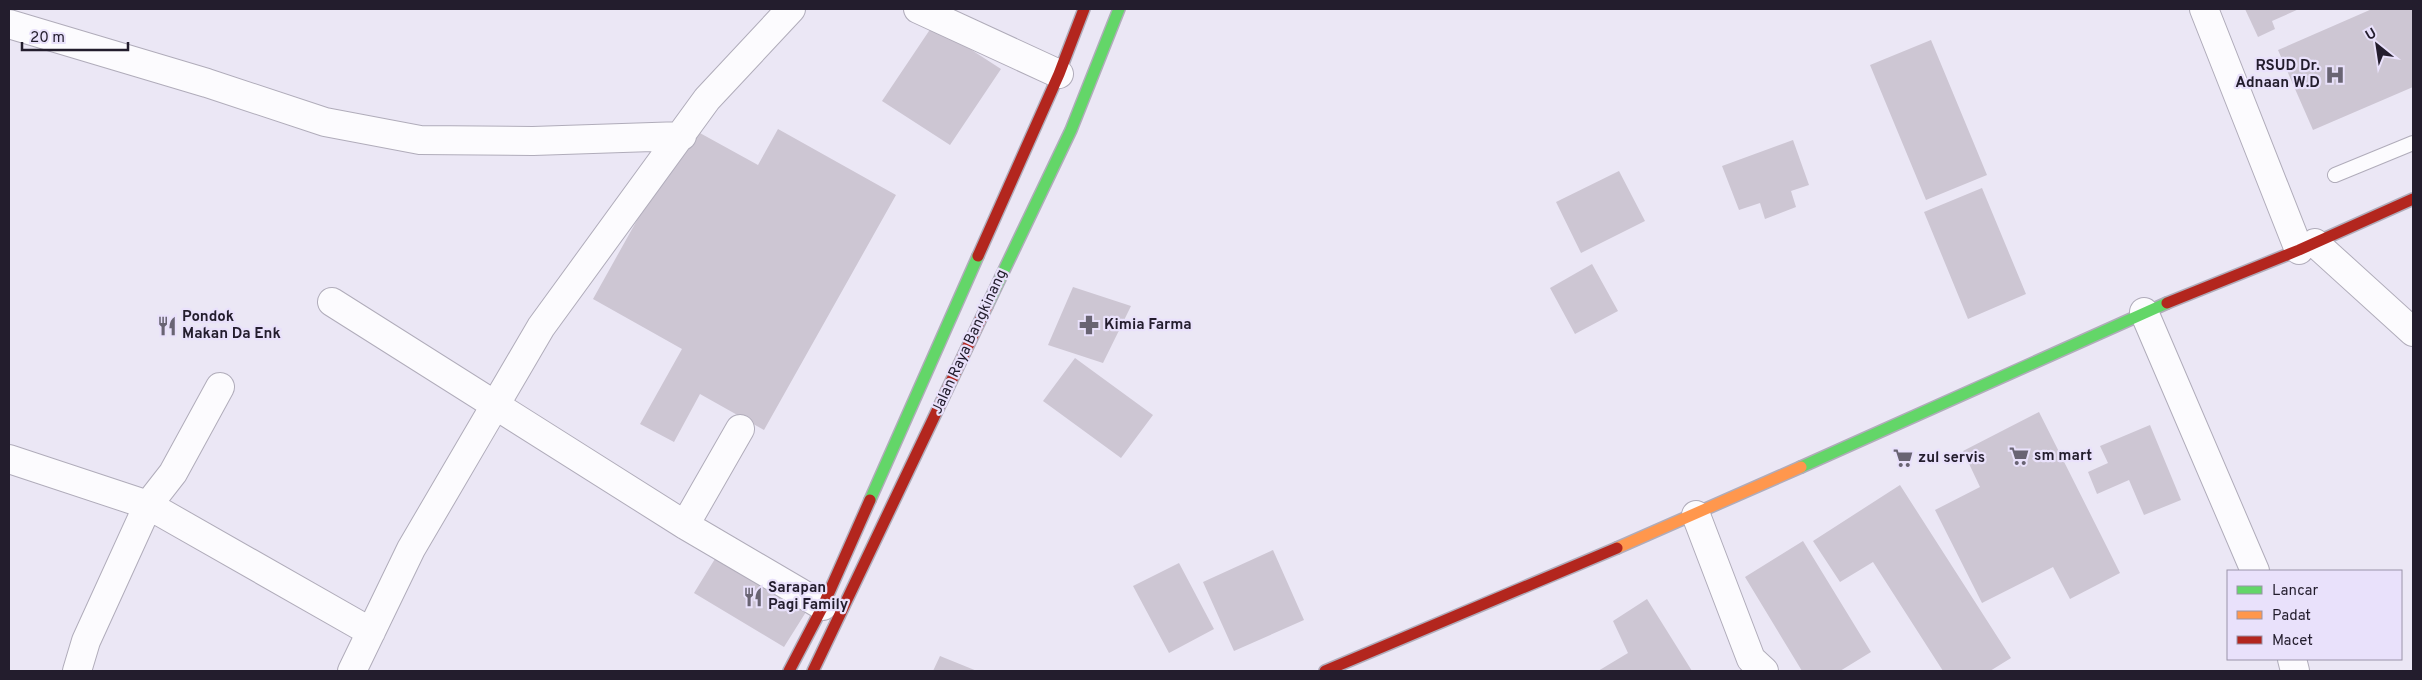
<svg xmlns="http://www.w3.org/2000/svg" width="2422" height="680" font-family="Overpass,sans-serif">
<rect width="100%" height="100%" fill="#ebe7f5"/>
<!-- building -->
<path fill="#cdc6d3" d="M2245,9H2299L2272,21L2275,29L2258,37Z
M2372,9H2413V87L2313,130L2278,50Z
M933,25L1001,69L950,145L882,101Z
M1931,40L1987,175L1926,200L1870,65Z
M689,127L758,165L778,129L896,195L764,430L700,394L674,442L640,424L682,349L593,299Z
M1793,140L1809,185L1791,191L1796,207L1765,219L1760,203L1739,210L1722,166Z
M1619,171L1645,221L1581,253L1556,202Z
M1982,188L2026,294L1968,319L1924,212Z
M1592,264L1618,311L1575,334L1550,288Z
M1073,287L1131,306L1103,363L1048,345Z
M1075,358L1153,415L1121,458L1043,401Z
M2039,412L2120,573L2070,599L2053,567L1982,603L1935,510L1980,487L1963,451Z
M2150,425L2181,500L2144,515L2129,480L2097,494L2088,472L2108,463L2100,446Z
M1900,485L2011,658L1990,671H1943L1873,562L1840,582L1813,541Z
M1803,541L1871,652L1840,671H1802L1745,577Z
M721,549L811,604L784,647L694,593Z
M1273,550L1304,620L1234,651L1203,582Z
M1179,563L1214,629L1169,653L1133,586Z
M1647,599L1692,671H1598L1628,653L1613,621Z
M940,656L977,671H933Z"/>
<g fill="none" stroke-linecap="round" stroke-linejoin="round">
<defs>
<path id="lane" d="M2335,175L2413,143"/>
<path id="street" d="M918,9L1059,74
M2204,9L2299,250
M9,24L207,83L325,122L420,140L533,141L682,136
M2315,243L2413,332
M332,302L685,525L823,606
M2144,312L2255,571
M9,459L148,505L371,632
M1696,515L1751,659L1764,671
M685,525L740,429
M2292,659L2295,671
M77,671L86,641L148,505L173,473L220,387
M352,671L411,549L541,327L707,99L791,9"/>
<path id="fast" d="M987,306L1071,130L1119,9
M1801,467L2167,303
M870,500L978,256"/>
<path id="slow" d="M1617,548L1801,467"/>
<path id="jam" d="M978,256L1059,74L1084,9
M2167,303L2299,250L2413,199
M789,671L823,606L870,500
M813,671L987,306
M1325,671L1617,548"/>
</defs>
<!-- lane casing -->
<use href="#lane" stroke="#b0acba" stroke-width="16"/>
<!-- street casing -->
<use href="#street" stroke="#b0acba" stroke-width="30"/>
<!-- fast casing -->
<use href="#fast" stroke="#b0acba" stroke-width="14"/>
<!-- slow casing -->
<use href="#slow" stroke="#b0acba" stroke-width="14"/>
<!-- jam casing -->
<use href="#jam" stroke="#b0acba" stroke-width="14"/>
<!-- lane -->
<use href="#lane" stroke="#fcfbfe" stroke-width="14"/>
<!-- street -->
<use href="#street" stroke="#fcfbfe" stroke-width="28"/>
<!-- fast -->
<use href="#fast" stroke="#63d668" stroke-width="11"/>
<!-- slow -->
<use href="#slow" stroke="#ff974d" stroke-width="11"/>
<!-- jam -->
<use href="#jam" stroke="#b3261e" stroke-width="11"/>
</g>
<!-- icons -->
<defs>
<symbol id="hospital-bare" viewBox="-9 -9 18 18"><path d="M-5-5h3v3.5h4V-5h3V5h-3V1.5h-4V5h-3Z" fill="#696473" stroke="#e9e1fb" stroke-width="2.5" paint-order="stroke"/></symbol>
<symbol id="pharmacy-bare" viewBox="-9 -9 18 18"><path d="M-2-6h4v4h4v4h-4v4h-4v-4h-4v-4h4Z" fill="#696473" stroke="#e9e1fb" stroke-width="2.5" paint-order="stroke"/></symbol>
<symbol id="restaurant-bare" viewBox="-9 -9 18 18"><path d="M-5-6h1v4h1v-4h1v4h1v-4h1v5L-1.5 .5V6h-2V.5L-5-1ZM5-6V6H3V1.5H1.5Q1.5-4 5-6Z" fill="#696473" stroke="#e9e1fb" stroke-width="2.5" paint-order="stroke"/></symbol>
<symbol id="supermarket-bare" viewBox="-9 -9 18 18"><path d="M-6-5.5h2.5l.6 2H6L4.5 2H-2.5L-4.4-4H-6ZM-1.5 3.2a1.3 1.3 0 1 0 .1 0ZM3 3.2a1.3 1.3 0 1 0 .1 0Z" fill="#696473" stroke="#e9e1fb" stroke-width="2.5" paint-order="stroke"/></symbol>
</defs>
<g fill-rule="evenodd">
<use href="#hospital-bare" x="2321" y="61" width="28" height="28"/>
<use href="#pharmacy-bare" x="1075" y="311" width="28" height="28"/>
<use href="#restaurant-bare" x="153" y="312" width="28" height="28"/>
<use href="#supermarket-bare" x="2005" y="442" width="28" height="28"/>
<use href="#supermarket-bare" x="1889" y="444" width="28" height="28"/>
<use href="#restaurant-bare" x="739" y="583" width="28" height="28"/>
</g>
<g text-anchor="middle" dominant-baseline="central" stroke-width="4.5" stroke-linejoin="round" paint-order="stroke">
<!-- poi labels -->
<g font-size="15" font-weight="bold" fill="#231d2d" stroke="#e9e1fb" text-anchor="start">
<text x="2320" y="66" text-anchor="end">RSUD Dr.<tspan x="2320" dy="17">Adnaan W.D</tspan></text>
<text x="182" y="317">Pondok<tspan x="182" dy="17">Makan Da Enk</tspan></text>
<text x="1104" y="325">Kimia Farma</text>
<text x="2034" y="456">sm mart</text>
<text x="1918" y="458">zul servis</text>
<text x="768" y="588">Sarapan<tspan x="768" dy="17">Pagi Family</tspan></text>
</g>
<!-- street labels -->
<g font-size="15" fill="#231d2d" stroke="#e9e1fb">
<text transform="translate(970 342) rotate(-65)">Jalan Raya Bangkinang</text>
</g>
</g>
<!-- border -->
<rect width="2422" height="680" fill="none" stroke="#231d2d" stroke-width="20"/>
<!-- legend -->
<rect x="2227" y="570" width="175" height="90" fill="#e9e1fb" stroke="#9a93a9"/>
<rect x="2237" y="586" width="25" height="8" fill="#63d668" stroke="#9a93a9"/>
<text x="2272" y="595" font-size="15" fill="#231d2d">Lancar</text>
<rect x="2237" y="611" width="25" height="8" fill="#ff974d" stroke="#9a93a9"/>
<text x="2272" y="620" font-size="15" fill="#231d2d">Padat</text>
<rect x="2237" y="636" width="25" height="8" fill="#b3261e" stroke="#9a93a9"/>
<text x="2272" y="645" font-size="15" fill="#231d2d">Macet</text>
<!-- north arrow -->
<g transform="translate(2377 45) rotate(330)" stroke="#e9e1fb" stroke-width="4" paint-order="stroke">
<path d="M0-4L9 19L0 12L-9 19Z" fill="#231d2d"/>
<text y="-8" font-size="14" font-weight="bold" text-anchor="middle" fill="#231d2d">U</text>
</g>
<!-- scale -->
<path d="M22 42v8h106v-8" fill="none" stroke="#231d2d" stroke-width="2.5"/>
<text x="30" y="42" font-size="15" fill="#231d2d" stroke="#e9e1fb" stroke-width="4" paint-order="stroke">20 m</text>
</svg>
